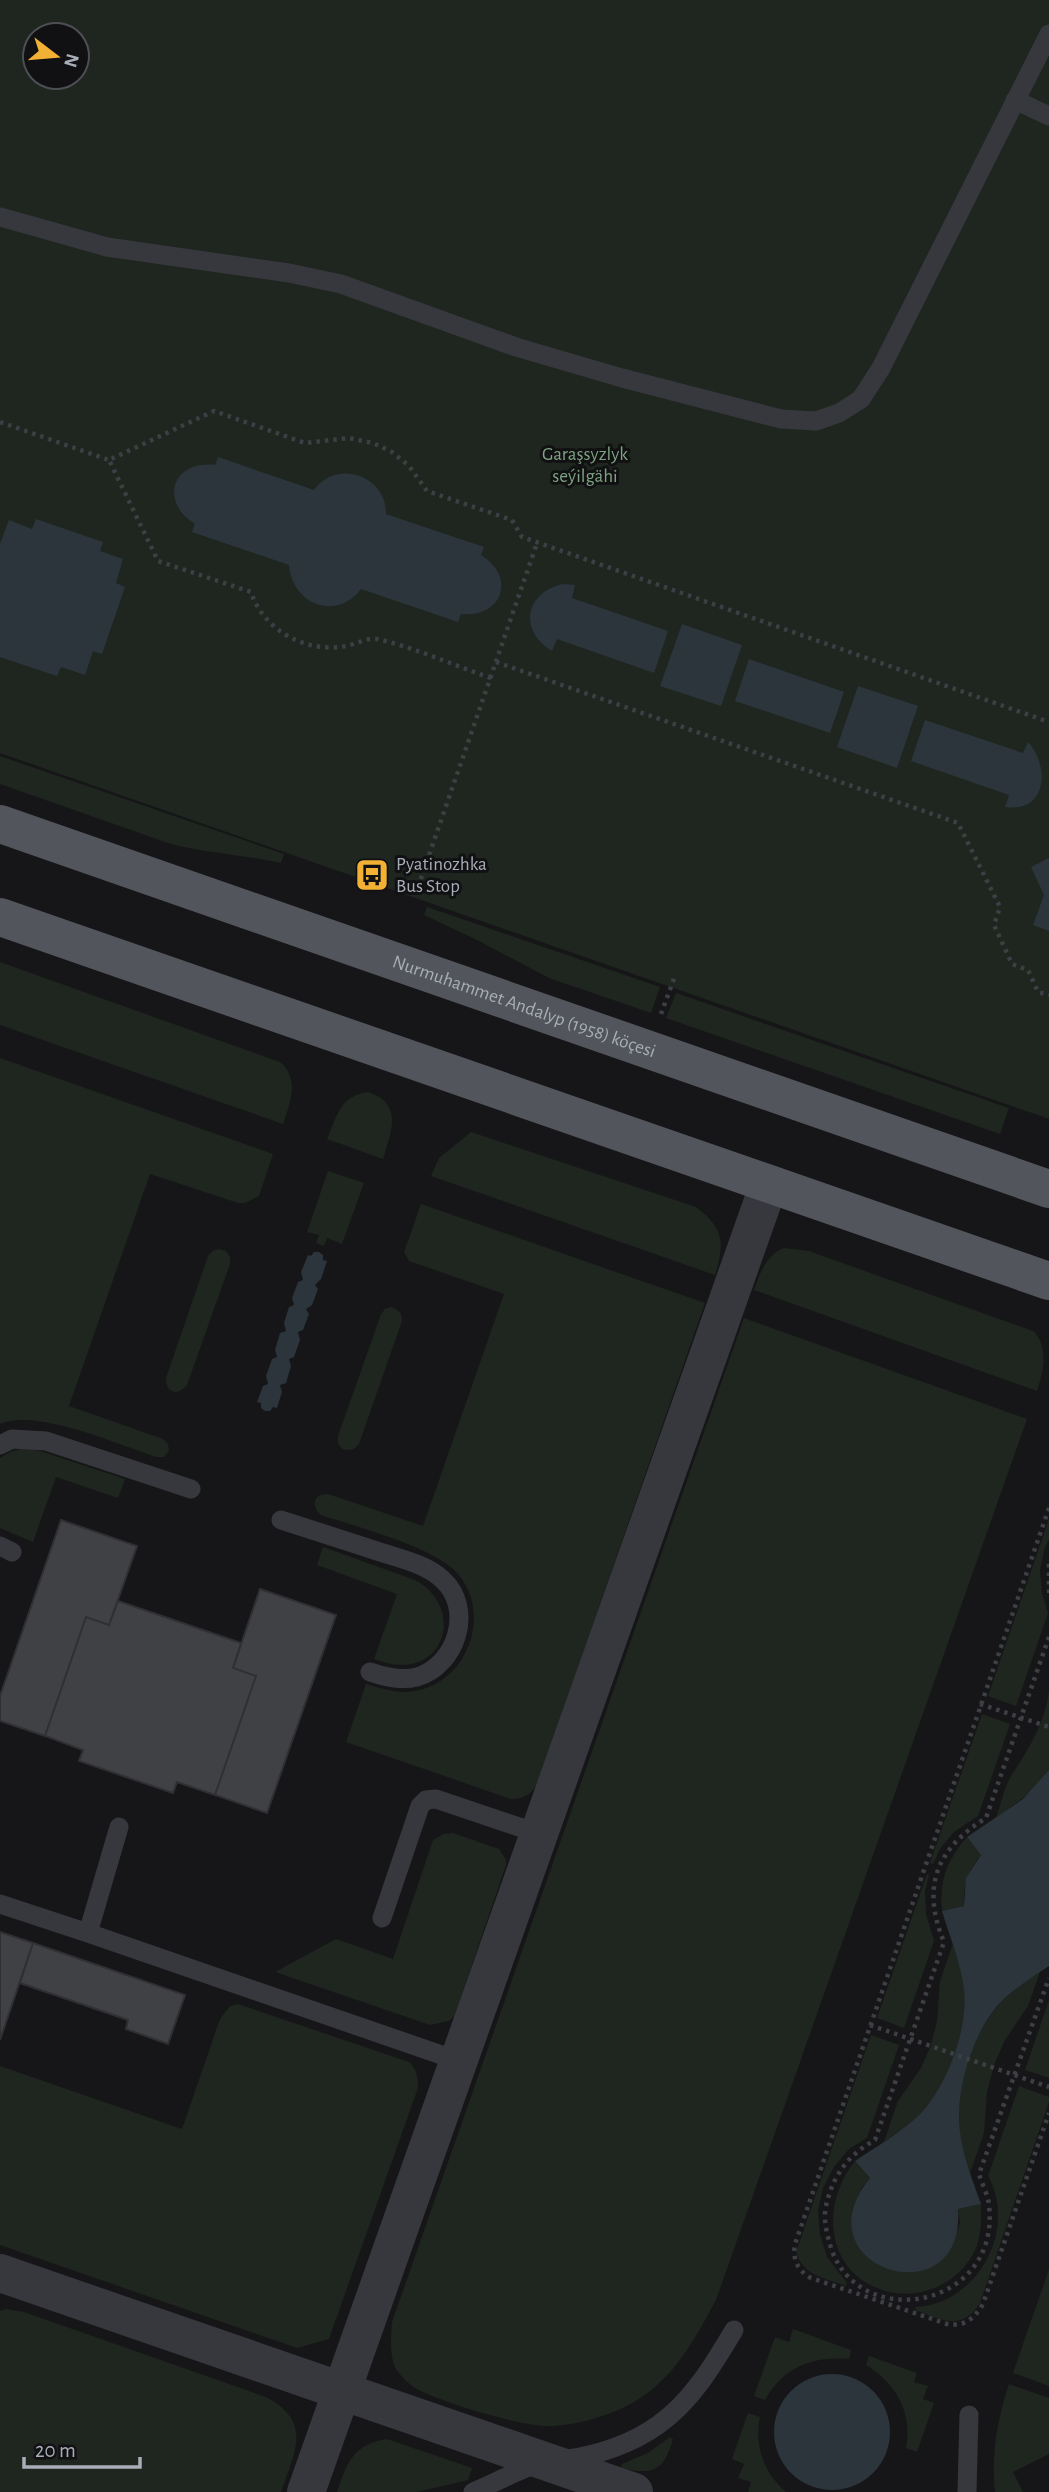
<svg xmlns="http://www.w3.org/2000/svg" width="1049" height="2492" font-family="'Alegreya Sans',sans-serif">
<rect width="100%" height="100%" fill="#161618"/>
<!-- green -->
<path fill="#1e261f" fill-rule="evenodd" d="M0,0H1049V1119L0,753ZM35,35H77V77H35Z
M0,756L284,854L281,863C244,855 207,853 171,844L0,784Z
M427,907L660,987L651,1013L549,978L477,940L424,915Z
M0,962L280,1062C300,1079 290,1103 283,1124L0,1025Z
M676,993L1009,1108L1000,1134L666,1018Z
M0,1058L273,1154L259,1196L245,1203H238L150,1174L69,1406L163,1439L168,1444L169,1451L164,1457H156C119,1445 36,1408 0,1424Z
M368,1092C404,1104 391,1132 383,1159L327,1139C337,1116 340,1096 368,1092Z
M471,1132L696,1207C724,1228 725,1243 715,1275L431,1176L439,1158Z
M328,1171L364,1183L342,1244L327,1238L324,1246L316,1243L319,1235L307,1232Z
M421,1204L705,1303L537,1785C531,1794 522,1800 511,1799L346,1742L366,1684C383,1689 401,1695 419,1690C468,1679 492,1614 458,1574C435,1547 357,1527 321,1515C310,1506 314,1493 328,1494L423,1526L504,1294L409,1261L404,1252Z
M784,1248L809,1251L1033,1331C1049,1346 1044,1370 1037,1391L754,1290C760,1273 766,1255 784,1248Z
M219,1249L226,1251L230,1257V1264L187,1385C178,1397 166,1393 166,1378L208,1256L213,1251Z
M391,1307C399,1310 402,1313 402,1321L359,1444C354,1450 350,1451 342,1449L338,1443V1436L381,1314L385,1309Z
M744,1318L1027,1419L716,2300C695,2339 674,2379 634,2402C609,2416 581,2424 553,2426C521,2427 443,2403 415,2388C407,2383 401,2376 396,2369C389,2354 391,2338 392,2322Z
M25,1448L40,1451L125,1479L118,1498L56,1477L33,1542L0,1528V1458L10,1452Z
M1049,1519V1539L1045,1547L1040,1570L1042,1593L1048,1613L1016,1706L988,1696Z
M323,1547L415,1580C460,1604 450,1665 401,1665C392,1665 383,1662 374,1659L397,1594L317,1565Z
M1049,1690V1770L1031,1792L996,1818C1001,1805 1004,1788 1011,1776C1029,1748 1045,1724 1049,1690Z
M982,1714L1010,1724L978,1816L954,1832L940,1849L933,1864L930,1863Z
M453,1833L499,1849L506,1860V1865L455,2015L449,2021L430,2025L275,1972L336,1939L393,1959L433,1840L443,1834Z
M967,1837L981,1855C969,1869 963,1886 964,1906L942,1911C939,1880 947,1860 967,1837Z
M927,1874L929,1875L925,1891L926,1914L934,1941L904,2028L877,2018Z
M953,1944C957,1956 962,1972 964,1985C969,2029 950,2085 919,2115C909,2126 896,2133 884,2142L898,2101L921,2068L931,2045L937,2021L940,1981Z
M1040,1972L1028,2006L1005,2040L994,2065L987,2092L984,2133L970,2173C965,2159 961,2145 959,2130C955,2087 973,2029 1004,1999C1015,1989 1028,1980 1040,1972Z
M1049,2000V2078L1025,2070Z
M238,2004L409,2062C417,2069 418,2078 418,2088L329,2339L297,2348L0,2245V2066L182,2129L220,2019L230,2006Z
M871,2035L899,2045L867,2138L849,2149L834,2167L823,2188L818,2211L820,2234L827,2257L847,2283L846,2286C825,2278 803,2276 796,2252Z
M1019,2086L1049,2097V2102L980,2303C961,2333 941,2319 915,2310L916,2307C977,2304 1018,2230 988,2176Z
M855,2161L870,2178L861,2189L950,2250L960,2223L958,2209L981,2204C981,2217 982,2229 978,2242C966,2281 921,2303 882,2290C824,2270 821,2203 855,2161Z
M1049,2269V2386L1013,2373Z
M6,2309L24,2312L266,2397C313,2422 295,2451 281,2492H0V2311Z
M793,2329L851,2350L849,2359C813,2356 783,2367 765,2400L754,2396L775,2337L789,2342Z
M869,2356L917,2373L914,2382L928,2386L923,2399L934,2403L917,2452L906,2448C913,2413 896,2383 866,2365Z
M1009,2384L1049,2398V2454L1013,2472L1023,2492H995C991,2453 997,2421 1009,2384Z
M748,2413L760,2417C754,2446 764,2473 786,2492H748L751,2482L738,2478L744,2464L732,2459Z
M670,2437L673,2439C664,2472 652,2475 621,2468L622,2464L648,2453Z
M387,2439L472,2468L468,2480L417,2492H337C347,2463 353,2444 387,2439Z"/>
<!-- water -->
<path fill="#2c353c" d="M218,457L314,490C337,458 387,476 386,514L484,547L481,555C517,577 502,618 461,614L458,622L361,589C336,622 292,604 289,565L192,532L195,524C159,502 172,460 215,465Z
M36,519L103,542L100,551L123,559L116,583L125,587L102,654L93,651L85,675L61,667L57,676L0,657V544L9,520L32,529Z
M562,584L575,585L572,598L668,631L654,673L557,639L552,651C519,631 524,594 562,584Z
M682,624L742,645L721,706L660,686Z
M749,659L844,692L830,733L735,701Z
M858,686L918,706L897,768L837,747Z
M925,720L1023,753L1028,742C1049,764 1049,813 1005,807L1009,795L911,761Z
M1049,858V931L1033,925L1044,895L1031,867Z
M314,1252H319L323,1255V1260L327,1261L321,1279L315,1285L318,1289L312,1305L306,1309L309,1314L303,1330L298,1332L300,1340L294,1357L289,1359L291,1366L286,1383L280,1385L282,1392L277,1408L273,1407L270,1411H265L261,1408V1403L257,1402L263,1386L268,1384L266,1376L272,1359L277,1357L275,1350L280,1333L286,1331L284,1323L289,1307L294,1305L292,1298L298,1282L303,1280L301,1272L308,1255L311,1256Z
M1049,1770V1966C1034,1976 1019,1986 1005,1998C974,2026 954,2091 960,2132C963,2157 973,2181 981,2204L958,2209C966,2320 796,2269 870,2178L855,2161C876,2147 898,2134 917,2117C947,2089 971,2024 963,1983C959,1958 949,1935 942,1911L964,1906L966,1878L981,1855L967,1837L1023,1799Z
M774 2432a58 58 0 1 1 116 0a58 58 0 1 1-116 0Z"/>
<!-- building -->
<path fill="#404145" stroke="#303034" stroke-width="2" d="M61,1520L137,1546L109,1625L86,1617L45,1736L0,1721V1696Z
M260,1589L336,1615L267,1813L215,1795L256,1676L233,1668Z
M118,1601L241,1643L233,1668L256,1676L215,1795L177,1782L173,1793L79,1761L83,1750L45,1736L86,1617L109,1625Z
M0,1932L33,1943L0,2040Z
M33,1943L185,1995L168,2044L126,2029L128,2020L20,1983Z"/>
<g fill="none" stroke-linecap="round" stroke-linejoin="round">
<!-- path -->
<path stroke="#3d3f44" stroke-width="4.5" stroke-dasharray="3.5 5" stroke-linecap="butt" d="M0,422L109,460
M496,662L958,823L1000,907L994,925L1012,964L1028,970L1038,992L1049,995
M491,678C453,665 416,648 377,639C368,637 356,644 346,646C307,654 263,630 251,592L158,561L109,460L214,411L305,443L349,438L373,443L392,452L409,466L427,491L512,520L522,537L1049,722
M418,887L537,543
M661,1014L675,976
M1049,1508L795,2244C792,2259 798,2271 811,2278L947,2324C964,2327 974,2319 983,2304L1049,2113
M1049,1564V1593
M1049,1637L986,1818C936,1849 921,1887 944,1942L875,2140C848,2155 833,2175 826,2206C823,2220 827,2234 831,2248C860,2334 1001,2308 989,2205C988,2195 982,2184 979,2174L1049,1978
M980,1704L1049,1727
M870,2025L1049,2087"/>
<!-- service -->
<path stroke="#37383d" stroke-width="19" d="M1015,100L1049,116
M0,217L107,247L289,273L341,284L516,347L622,378L781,419L816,421L839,413L861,399L881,368L1049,34
M0,1445L12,1439L46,1441L191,1489
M281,1520C312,1530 343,1540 374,1550C397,1558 425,1563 443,1580C474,1609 457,1665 417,1677C401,1681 385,1677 370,1672
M0,1546L12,1552
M119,1827L88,1933L459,2061
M0,1904L88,1933
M382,1918L420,1806L426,1800L436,1799L540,1834
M473,2492C496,2483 524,2466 547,2461C554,2460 562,2460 568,2459C599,2455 633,2443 658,2425C692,2401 713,2365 734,2330
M967,2492L969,2415"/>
<!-- minor -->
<path stroke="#37383d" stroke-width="38" d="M0,2273L634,2492
M306,2492L769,1184"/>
<!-- primary -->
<g stroke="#53555c" stroke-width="38">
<path id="s1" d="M0,824L1049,1189"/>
<path d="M0,917L1049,1281"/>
</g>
</g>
<!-- icons -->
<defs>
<symbol id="bus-square" viewBox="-11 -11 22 22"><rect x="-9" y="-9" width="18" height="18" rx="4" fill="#f2b134" stroke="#111113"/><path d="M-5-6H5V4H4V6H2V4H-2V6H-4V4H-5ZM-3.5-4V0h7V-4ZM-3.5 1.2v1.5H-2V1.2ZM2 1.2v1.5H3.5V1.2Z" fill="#111"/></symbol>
</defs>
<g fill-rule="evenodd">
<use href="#bus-square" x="353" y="856" width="38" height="38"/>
</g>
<g text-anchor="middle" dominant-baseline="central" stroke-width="6" stroke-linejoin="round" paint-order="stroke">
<!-- park labels -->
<g font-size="19" fill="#7fa381" stroke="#111113">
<text x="585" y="454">Garaşsyzlyk<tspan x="585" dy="22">seýilgähi</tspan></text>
</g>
<!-- poi labels -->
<g font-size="19" fill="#a8adb8" stroke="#111113" text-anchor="start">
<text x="396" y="864">Pyatinozhka<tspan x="396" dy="22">Bus Stop</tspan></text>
</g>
<!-- street labels -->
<g font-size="19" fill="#a8adb8" stroke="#111113">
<text stroke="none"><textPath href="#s1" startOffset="555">Nurmuhammet Andalyp (1958) köçesi</textPath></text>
</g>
</g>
<!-- north arrow -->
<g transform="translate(56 56) rotate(106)"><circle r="33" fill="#111113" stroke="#4d4f55" stroke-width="2"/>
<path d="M0-5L12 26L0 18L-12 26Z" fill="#f2b134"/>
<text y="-10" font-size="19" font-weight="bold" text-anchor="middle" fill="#a8adb8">N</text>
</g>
<!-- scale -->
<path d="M24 2457v10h116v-10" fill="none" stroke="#a8adb8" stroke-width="3.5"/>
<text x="35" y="2457" font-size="21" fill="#a8adb8" stroke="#111113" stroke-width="5" paint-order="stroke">20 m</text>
</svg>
